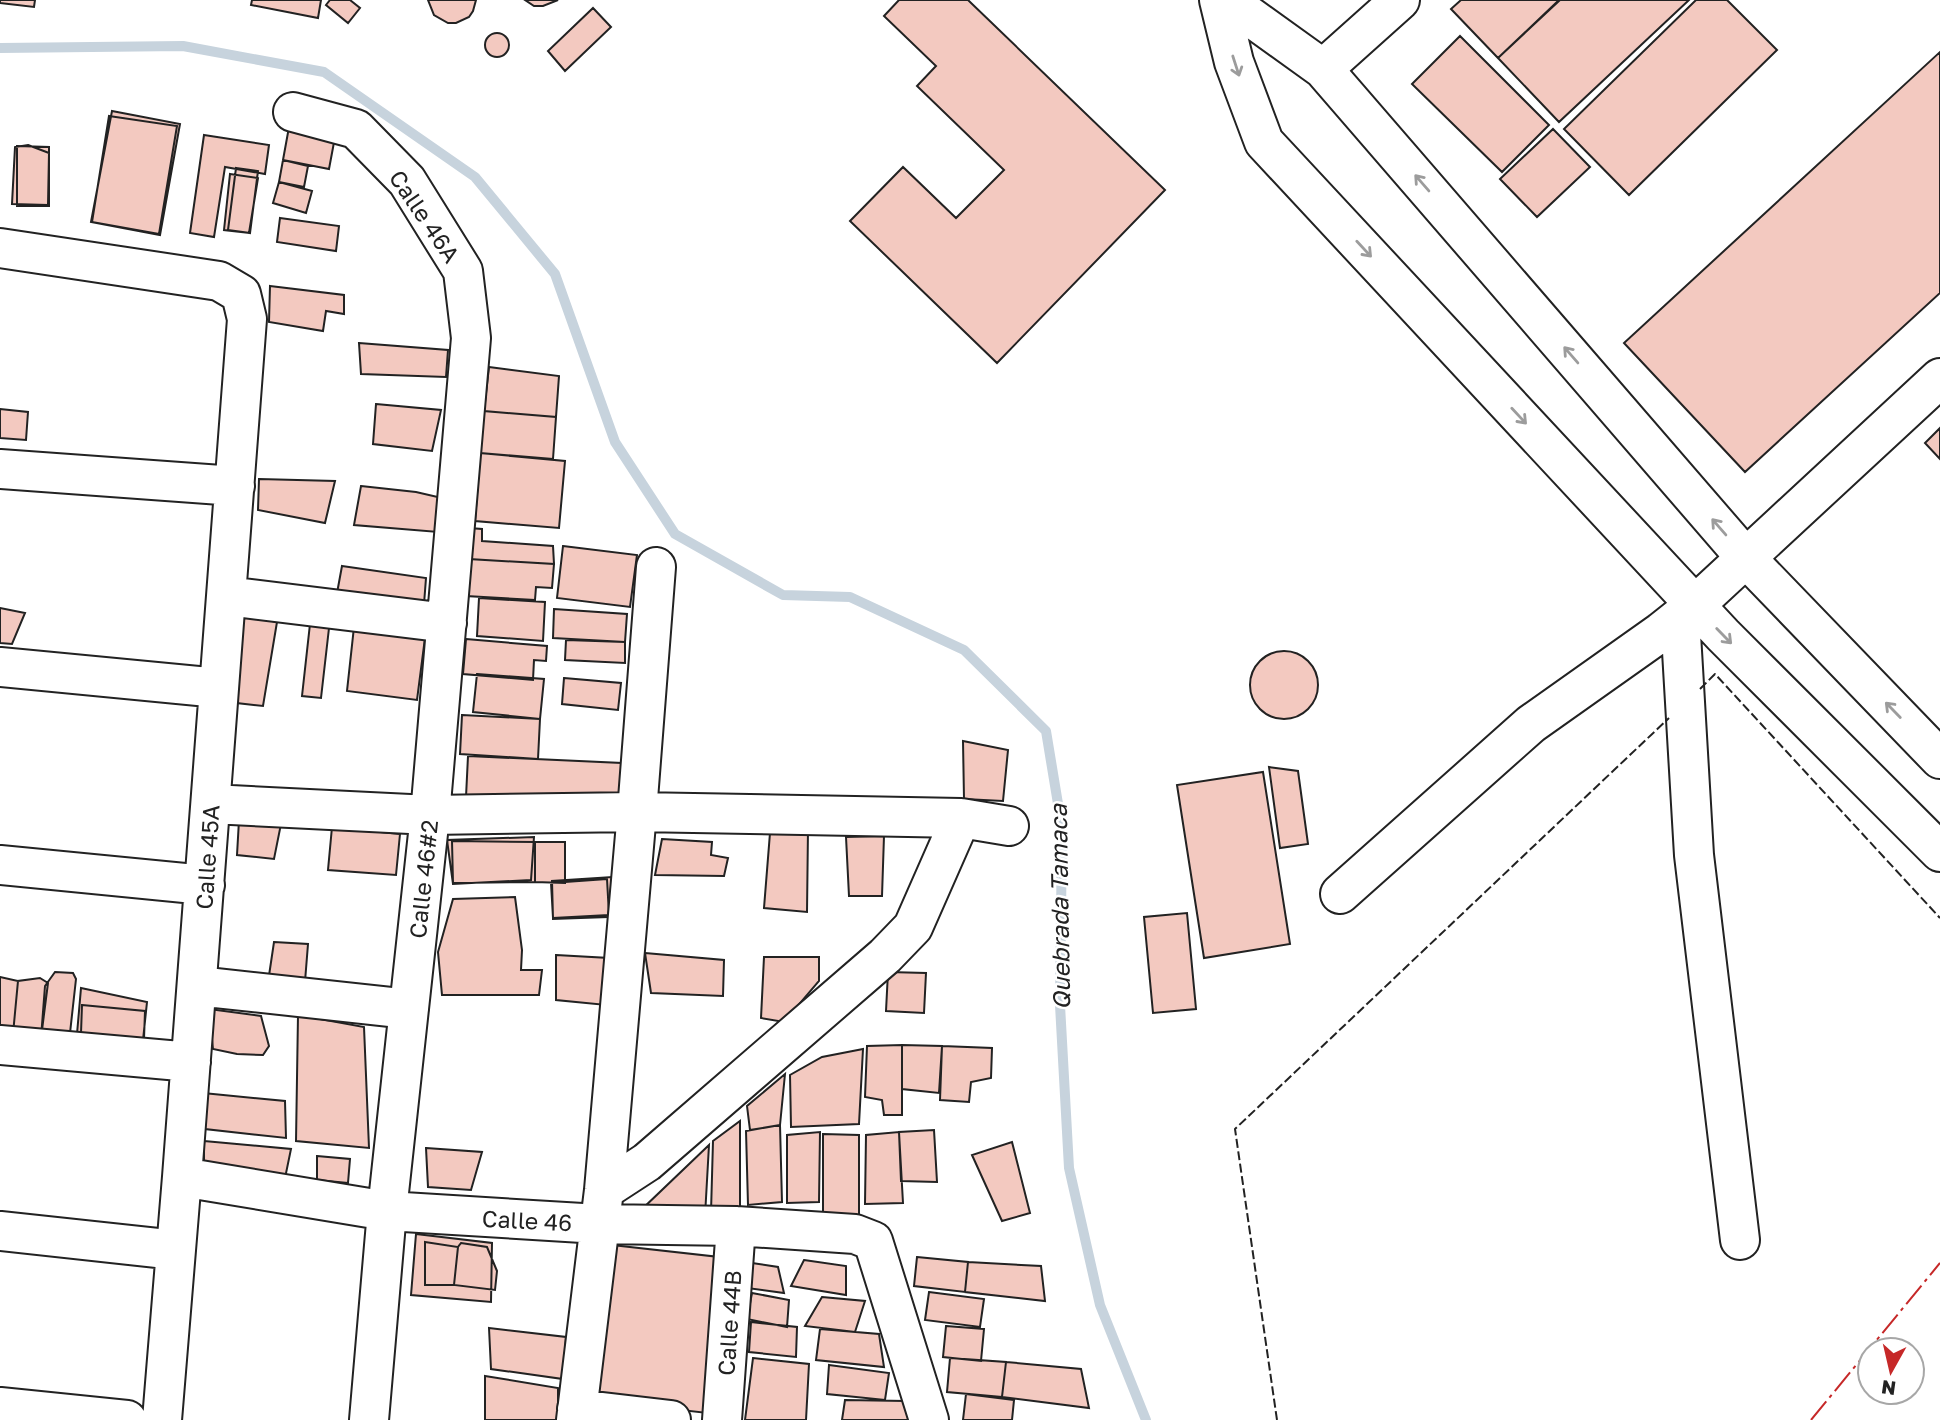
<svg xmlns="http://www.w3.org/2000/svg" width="1940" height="1420" font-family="'Golos Text',sans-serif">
<rect width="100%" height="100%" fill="#fff"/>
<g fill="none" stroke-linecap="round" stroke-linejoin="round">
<!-- stream -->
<path stroke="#c7d3dd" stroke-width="10" d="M0,48L183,46L324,72L475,177L555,274L615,442L675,534L783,595L850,597L964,650L1046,731L1062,828L1060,1005L1069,1168L1100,1305L1146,1420"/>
</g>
<!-- building -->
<path fill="#f3c9c0" stroke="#222" stroke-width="2" d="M0,0H35L34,7L0,3Z
M252,0H321L318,18L251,5Z
M330,0H350L360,8L348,23L326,5Z
M428,0H476L473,11L469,17L456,23H448L434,15Z
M525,0H558L543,6H534Z
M899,0H968L1165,190L997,363L850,221L903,167L956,218L1004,170L917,86L936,66L884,16Z
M1461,0H1559L1498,58L1451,9Z
M1560,0H1689L1559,122L1498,58Z
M1696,0H1727L1777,50L1629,195L1564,129Z
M593,8L611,27L565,71L548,51Z
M485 45a12 12 0 1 1 24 0a12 12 0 1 1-24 0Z
M1460,36L1549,125L1502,172L1412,84Z
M1940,52V293L1745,472L1624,343Z
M112,111L180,124L160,235L91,222Z
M109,116L177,126L159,234L92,222Z
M289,127L335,137L329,169L283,160Z
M1553,129L1590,167L1537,217L1500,179Z
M204,135L269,145L265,174L225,167L214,237L190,233Z
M28,145L49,153L48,205L12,204L15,147Z
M17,146L49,147V206H17Z
M283,160L308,166L304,187L279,182Z
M236,168L258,171L250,233L228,230Z
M230,174L258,178L249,233L224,230Z
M279,182L312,191L306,213L273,203Z
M280,218L339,226L336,251L277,242Z
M270,286L344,295V314L326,311L323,331L269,322Z
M359,343L448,350L446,377L361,374Z
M489,367L559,376L556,417L484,411Z
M376,404L441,410L432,451L373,444Z
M0,409L28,412L26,440L0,438Z
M484,411L556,417L553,459L480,453Z
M1940,428V459L1925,443Z
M480,453L565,461L559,528L475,521Z
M259,479L335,481L325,523L258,510Z
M361,486L416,492L442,498L438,532L354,525Z
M469,528L482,529V541L553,546L554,564L469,559Z
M563,546L637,555L630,607L557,598Z
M469,559L554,564L552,588L536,587L535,600L466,596Z
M342,566L426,578L423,617L335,604Z
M479,598L545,602L543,641L477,636Z
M0,608L25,613L12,644L0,643Z
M554,609L627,614L625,642L553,638Z
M233,613L277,622L263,706L228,702Z
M310,624L329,628L321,698L302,696Z
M354,627L425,638L417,700L347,691Z
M466,639L547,646L546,661L534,660L533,680L463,674Z
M566,640L625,642V663L565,660Z
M1250 685a34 34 0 1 1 68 0a34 34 0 1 1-68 0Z
M477,674L544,679L540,719L473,712Z
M564,678L621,683L618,710L562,704Z
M462,715L540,719L538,759L460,754Z
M963,741L1008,750L1003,801L964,799Z
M468,756L622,763L620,805L466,797Z
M1269,767L1298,771L1308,844L1280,848Z
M1263,772L1290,944L1204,958L1177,785Z
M239,820L281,824L274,859L237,855Z
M332,827L400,834L396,875L328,870Z
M808,829L807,912L764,908L770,833Z
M884,836L882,896H849L846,837Z
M534,837L531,880L453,884L447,840Z
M662,839L712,842L711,855L728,858L724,876L655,875Z
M452,841L535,842V882L453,883Z
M535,842H565V883L535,882Z
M612,877L608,917L553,919L552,881Z
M607,879L609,915L553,918L551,883Z
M515,897L522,950L521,970H542L539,995H442L438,952L453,899Z
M1187,913L1196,1009L1153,1013L1144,917Z
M274,942L308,944L304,994L267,989Z
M645,953L724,960L723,996L651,993Z
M556,955L609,958L606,1005L556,1000Z
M764,957H819V981L784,1022L761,1018Z
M55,972L73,973L76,979L69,1042L41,1038L45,986Z
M888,972L926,973L924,1013L886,1011Z
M0,977L18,981L13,1034L0,1032Z
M40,978L48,983L41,1038L13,1034L18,981Z
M81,988L147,1002L143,1040L77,1034Z
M82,1005L145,1011L144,1039L81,1033Z
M209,1009L261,1016L269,1046L263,1055L237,1054L213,1049Z
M298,1015L364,1027L369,1148L296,1141Z
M902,1045V1115H884L882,1100L865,1097L867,1046Z
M902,1045L942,1046L939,1093L902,1089Z
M942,1046L992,1048L991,1078L971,1082L969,1102L940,1100Z
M863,1049L859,1124L791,1127L790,1075L822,1057Z
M785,1074L780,1125L750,1130L747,1106Z
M203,1093L285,1101L286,1138L205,1129Z
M740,1121V1211L711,1212L713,1141Z
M780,1125L782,1202L748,1205L746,1131Z
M934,1130L937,1182L901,1181L899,1132Z
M820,1132L819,1202L787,1203V1135Z
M899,1132L903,1203L865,1204L866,1135Z
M823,1134L859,1135V1216L823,1214Z
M204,1141L291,1149L284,1183L204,1175Z
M1012,1142L1030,1213L1002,1221L972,1155Z
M709,1145L705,1216L639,1212Z
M426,1148L482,1152L471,1190L428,1187Z
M317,1156L350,1159L348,1183L317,1180Z
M416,1234L492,1243L491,1302L411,1295Z
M425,1242L458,1247L454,1285H425Z
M461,1243L487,1247L497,1271L495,1290L454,1285L458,1247Z
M603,1244L719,1257L707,1413L594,1400Z
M917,1257L968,1262L965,1292L914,1286Z
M804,1260L846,1266V1295L791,1286Z
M968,1262L1041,1266L1045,1301L965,1292Z
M752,1263L778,1267L784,1293L747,1288Z
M929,1292L984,1299L980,1327L925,1320Z
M752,1293L789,1300L787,1327L747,1319Z
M822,1297L865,1301L855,1332L805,1326Z
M751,1322L797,1327L796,1357L749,1352Z
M946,1326L984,1329L981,1361L943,1357Z
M489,1328L566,1337L563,1379L491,1369Z
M820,1329L879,1334L884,1367L816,1360Z
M753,1358L809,1364L806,1420H745Z
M950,1358L1006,1362L1002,1397L947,1392Z
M1006,1362L1081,1369L1089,1408L1002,1397Z
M829,1365L889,1373L885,1400L827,1394Z
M485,1376L558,1388V1420H485Z
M966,1394L1014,1400L1012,1420H963Z
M845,1400L905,1401L911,1420H842Z"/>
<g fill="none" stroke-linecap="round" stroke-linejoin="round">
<defs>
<path id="minor" d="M1219,0L1234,62L1264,142L1723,635L1940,852
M1227,0L1323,69L1745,557L1940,759
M1323,69L1400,0
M293,112L356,129L407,181L463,271L471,338L430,815L387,1211L369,1420
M0,248L219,281L241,294L247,319L182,1177L162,1420
M0,469L235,486
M227,596L447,623
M1680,617L1694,855L1740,1240
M0,667L219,688
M211,804L430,815L637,812L961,818L1009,826
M0,865L205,885
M1340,894L1531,724L1661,632L1695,605L1940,378
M197,986L409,1009
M0,1045L191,1062
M182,1177L387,1211L599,1224L736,1226L855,1234L873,1241L929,1420
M604,1190L647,1162L885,956L913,927L961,818
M0,1231L176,1250
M0,1407L127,1420
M577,1409L671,1420
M576,1420L604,1190L637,812L656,567
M722,1420L736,1226"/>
</defs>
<!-- minor casing -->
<use href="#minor" stroke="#222" stroke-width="42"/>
<!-- minor -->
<use href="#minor" stroke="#fff" stroke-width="38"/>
<!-- fence -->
<path stroke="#222" stroke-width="2" stroke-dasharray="9 3.5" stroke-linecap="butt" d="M1700,689L1715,674L1940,918
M1277,1420L1235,1129L1669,718"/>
<!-- power -->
<path stroke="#c62828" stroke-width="2" stroke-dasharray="24 5 3.5 5" stroke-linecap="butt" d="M1811,1420L1940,1263"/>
</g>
<!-- one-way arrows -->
<defs><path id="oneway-shaft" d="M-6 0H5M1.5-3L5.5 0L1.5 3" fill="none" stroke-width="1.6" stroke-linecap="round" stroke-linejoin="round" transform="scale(1.75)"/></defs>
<g stroke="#9c9c9c">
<use href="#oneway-shaft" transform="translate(1236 66) rotate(72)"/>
<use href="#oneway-shaft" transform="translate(1422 183) rotate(-131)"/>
<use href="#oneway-shaft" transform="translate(1364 249) rotate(47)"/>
<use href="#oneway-shaft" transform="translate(1571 355) rotate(-131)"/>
<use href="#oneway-shaft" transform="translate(1519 416) rotate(47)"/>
<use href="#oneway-shaft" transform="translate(1719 527) rotate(-131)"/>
<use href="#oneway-shaft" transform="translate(1724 636) rotate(46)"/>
<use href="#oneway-shaft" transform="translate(1893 710) rotate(-134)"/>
</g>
<g text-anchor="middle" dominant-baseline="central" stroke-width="5" stroke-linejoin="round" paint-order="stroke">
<!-- street labels -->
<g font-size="23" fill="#222" stroke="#fff">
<text transform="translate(425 216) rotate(56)">Calle 46A</text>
<text transform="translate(207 857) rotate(-86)">Calle 45A</text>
<text transform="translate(423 879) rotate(-84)">Calle 46#2</text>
<text transform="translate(527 1220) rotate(3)">Calle 46</text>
<text transform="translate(729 1323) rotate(-86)">Calle 44B</text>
</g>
<!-- water labels -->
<g font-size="24" font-style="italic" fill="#222" stroke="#fff">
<text transform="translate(1059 907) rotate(-91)">Quebrada Tamaca</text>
</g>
</g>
<!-- north arrow -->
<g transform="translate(1891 1371) rotate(188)"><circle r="33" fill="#ffffff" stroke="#a7a7a7" stroke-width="2"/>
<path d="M0-5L12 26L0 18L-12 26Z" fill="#c62828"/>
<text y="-10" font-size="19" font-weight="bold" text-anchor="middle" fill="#222222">N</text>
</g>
</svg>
